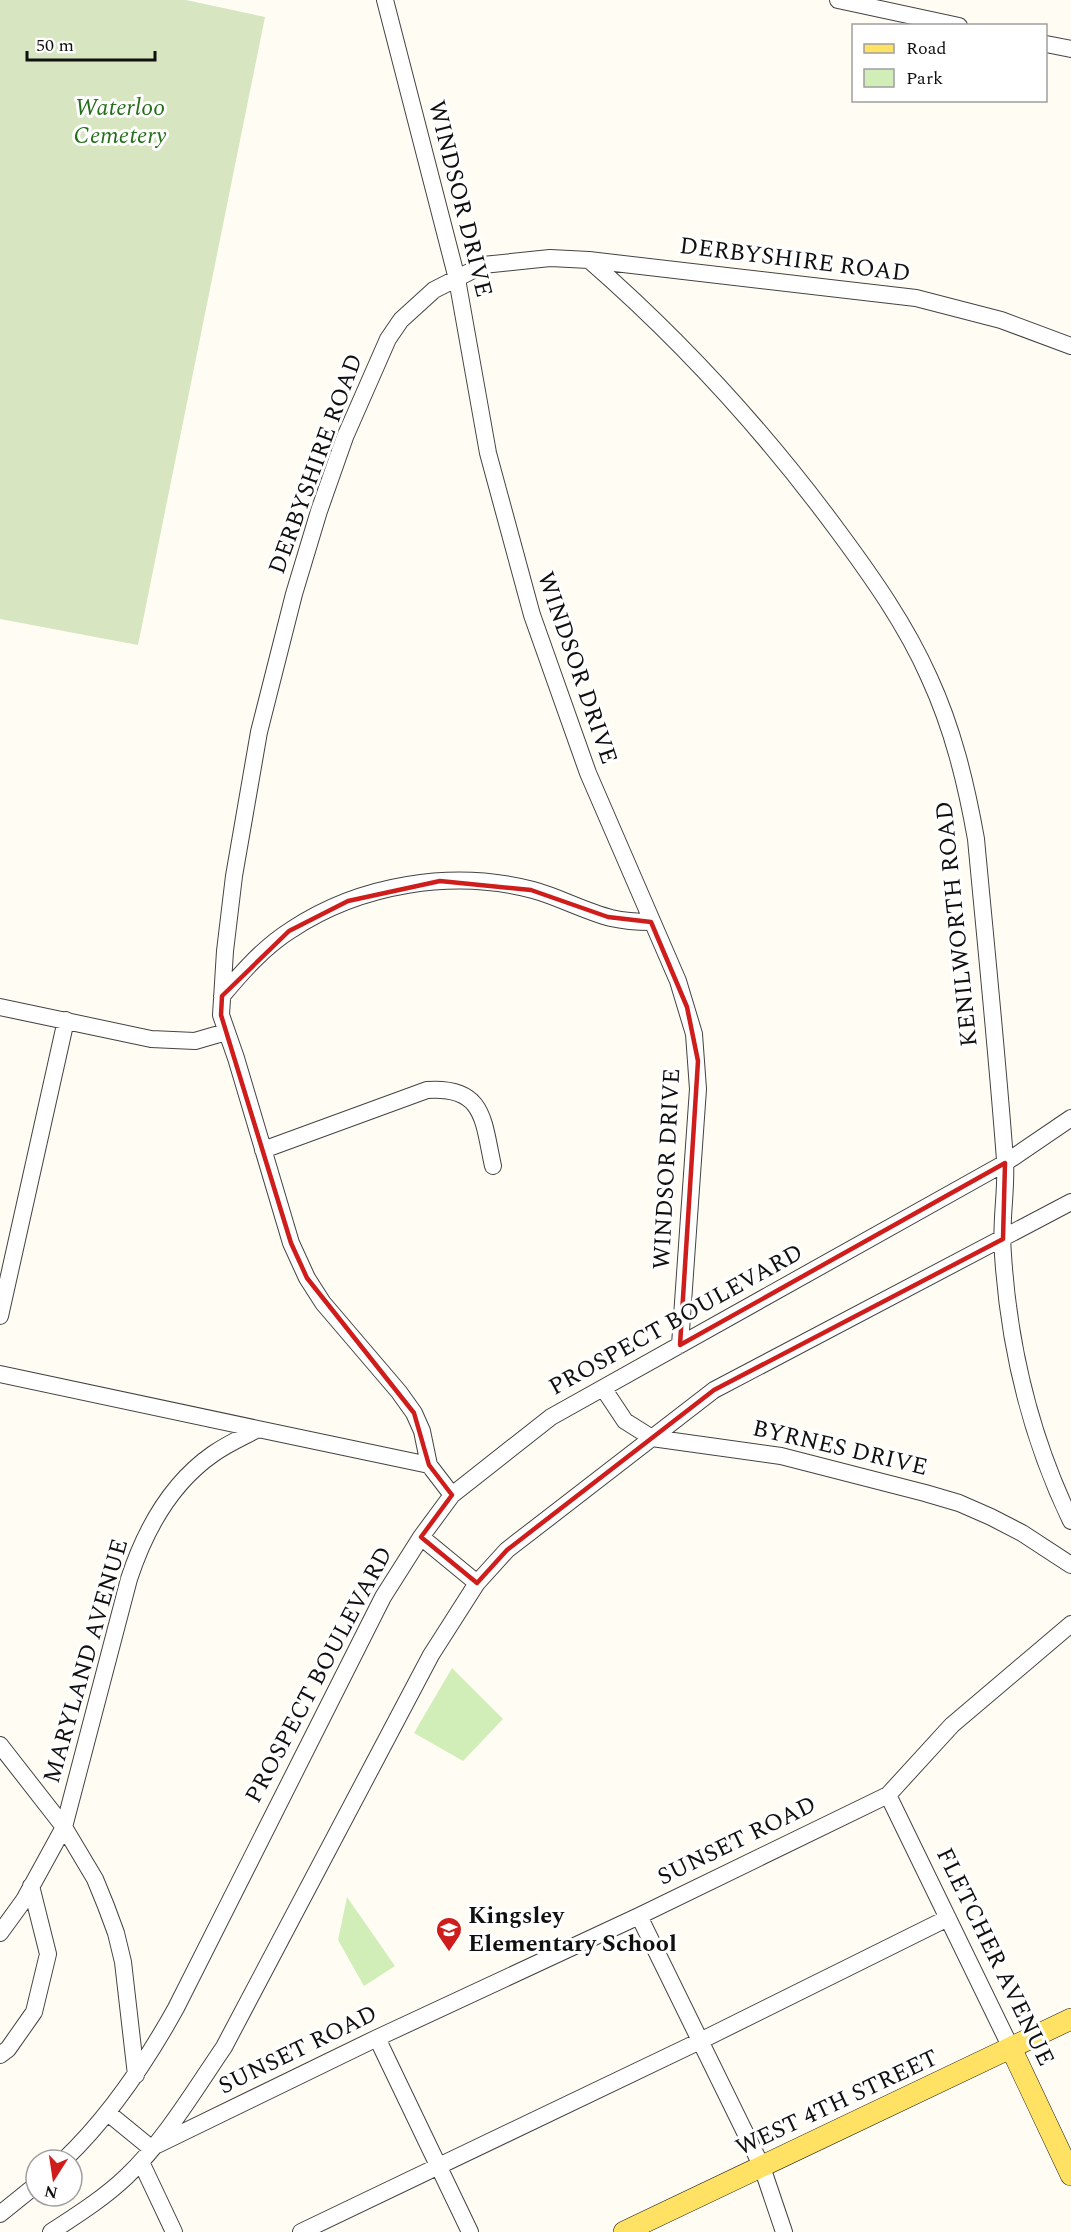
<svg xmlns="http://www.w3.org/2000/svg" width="1071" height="2232" font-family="Spectral,serif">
<rect width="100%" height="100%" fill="#fffdf3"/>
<!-- green -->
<path fill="#d1eeb9" d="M452,1668L503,1719L463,1761L414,1733Z
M347,1897L395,1966L364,1986L338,1940Z"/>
<!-- cemetery -->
<path fill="#d7e5c1" d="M0,0H186L265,17L138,645L0,619Z"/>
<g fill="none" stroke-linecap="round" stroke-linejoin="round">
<defs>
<path id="minor" d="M385,0L457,279L488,453L532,615L588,773L678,981L694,1034L698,1089L680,1345
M838,0L959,26
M1046,44L1071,49
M589,260C682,341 765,432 838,531C872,577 906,625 929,677C953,729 966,783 976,839C986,946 997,1053 1005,1160C1007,1191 1000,1223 1003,1255C1009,1347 1031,1438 1071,1521
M222,996C242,972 264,947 291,930C360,884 453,869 533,890C559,897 584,911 611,918C624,921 637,922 651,922
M0,1007L151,1039L195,1041L226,1032
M263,1150L427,1090C485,1086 483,1121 493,1166
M0,1316L66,1020
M0,1374L258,1429
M603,1388L625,1421L652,1438L781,1456L925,1493L959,1503L991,1517L1022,1533L1071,1565
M452,1495L429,1465L422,1431L414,1413L399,1392L323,1303L307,1278L291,1243L236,1058L221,1015L225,951L234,876L259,732L294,594L319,511L345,437L388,339L401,320L434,290L483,265L550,258L589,260L916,298L1001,320L1071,346
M421,1537L477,1583
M0,1745L64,1827L95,1879L106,1906L116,1933L123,1962L136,2075
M888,1795L1011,2048
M639,1916L762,2167L784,2232
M0,1933L24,1900L64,1827L129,1579C145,1530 170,1484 213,1454C227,1444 243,1437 258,1429L429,1465
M377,2038L470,2232
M0,2055L8,2049L34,2012L48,1954L31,1886
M108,2113L152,2149
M157,2145L377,2038L639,1916L888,1795L952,1725L1071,1624
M64,2160C110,2116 145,2064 176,2008L383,1597L421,1537L452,1495L551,1417L1005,1163L1071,1118
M141,2162L174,2232
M0,2214L36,2185
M51,2232C77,2215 104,2198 126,2177C165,2140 194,2091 224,2047L431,1655L477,1583L507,1550L714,1390L1071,1202
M301,2232L700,2041L948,1918"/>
<path id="major" d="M1011,2048L1071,2175
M624,2232L1071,2019"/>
</defs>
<!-- minor casing -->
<use href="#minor" stroke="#434343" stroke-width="18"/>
<!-- major casing -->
<use href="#major" stroke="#212121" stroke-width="22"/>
<!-- minor -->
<use href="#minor" stroke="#fff" stroke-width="16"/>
<!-- major -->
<use href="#major" stroke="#ffe263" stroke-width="21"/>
</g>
<!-- marked area -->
<path fill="none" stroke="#ce1d1b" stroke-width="4.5" stroke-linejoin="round" d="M440,881L531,890L608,917L651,922L687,1007L698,1061L680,1345L1005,1163L1003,1239L714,1390L507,1550L477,1583L421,1537L452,1495L429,1465L414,1413L307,1278L291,1243L221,1015L222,996L289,931L348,901Z"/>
<!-- icons -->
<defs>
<symbol id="school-pin" viewBox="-11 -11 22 30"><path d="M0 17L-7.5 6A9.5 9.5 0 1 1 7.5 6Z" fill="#ce1d1b" stroke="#fff"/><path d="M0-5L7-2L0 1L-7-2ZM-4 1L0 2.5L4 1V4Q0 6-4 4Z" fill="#fff"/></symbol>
</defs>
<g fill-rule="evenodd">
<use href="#school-pin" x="434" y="1915" width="30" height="40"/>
</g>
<g text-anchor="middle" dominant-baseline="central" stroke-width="6" stroke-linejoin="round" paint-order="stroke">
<!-- park labels -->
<g font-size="24" font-style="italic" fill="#266f19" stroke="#fff">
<text x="120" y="108">Waterloo<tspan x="120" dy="28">Cemetery</tspan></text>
</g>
<!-- street labels -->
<g font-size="24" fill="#101010" stroke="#fff">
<text transform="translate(460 199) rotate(76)">WINDSOR DRIVE</text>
<text transform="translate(795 260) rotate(7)">DERBYSHIRE ROAD</text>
<text transform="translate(316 464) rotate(-70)">DERBYSHIRE ROAD</text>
<text transform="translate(577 668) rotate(71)">WINDSOR DRIVE</text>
<text transform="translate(957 924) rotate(-96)">KENILWORTH ROAD</text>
<text transform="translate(667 1169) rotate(-87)">WINDSOR DRIVE</text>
<text transform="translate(676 1320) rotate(-29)">PROSPECT BOULEVARD</text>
<text transform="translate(840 1448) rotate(13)">BYRNES DRIVE</text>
<text transform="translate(86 1661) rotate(-74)">MARYLAND AVENUE</text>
<text transform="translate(319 1675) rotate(-62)">PROSPECT BOULEVARD</text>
<text transform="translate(737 1841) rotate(-26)">SUNSET ROAD</text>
<text transform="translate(995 1957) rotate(64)">FLETCHER AVENUE</text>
<text transform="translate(298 2050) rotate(-26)">SUNSET ROAD</text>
<text transform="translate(837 2103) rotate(-25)">WEST 4TH STREET</text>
</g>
<!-- poi labels -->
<g font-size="24" font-weight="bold" fill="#101010" stroke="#fff" text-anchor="start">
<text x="468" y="1916">Kingsley<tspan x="468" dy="28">Elementary School</tspan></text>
</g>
</g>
<!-- legend -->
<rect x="852" y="24" width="195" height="78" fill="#ffffff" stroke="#9f9f9f" stroke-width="1.5"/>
<rect x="864" y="44" width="30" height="9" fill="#ffe263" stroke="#9f9f9f" stroke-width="1.5"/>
<text x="906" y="54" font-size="18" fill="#101010">Road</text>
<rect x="864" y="69" width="30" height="18" fill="#d1eeb9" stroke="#9f9f9f" stroke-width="1.5"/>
<text x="906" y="84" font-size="18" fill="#101010">Park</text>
<!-- north arrow -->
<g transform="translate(54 2178) rotate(192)"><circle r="28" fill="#ffffff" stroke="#9f9f9f" stroke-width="1.5"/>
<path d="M0-4.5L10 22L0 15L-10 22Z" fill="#ce1d1b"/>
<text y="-9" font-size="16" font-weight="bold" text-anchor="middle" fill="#101010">N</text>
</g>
<!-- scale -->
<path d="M27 51v9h128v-9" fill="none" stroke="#101010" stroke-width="3"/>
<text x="36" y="51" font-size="18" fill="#101010" stroke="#ffffff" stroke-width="4.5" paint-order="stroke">50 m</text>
</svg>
